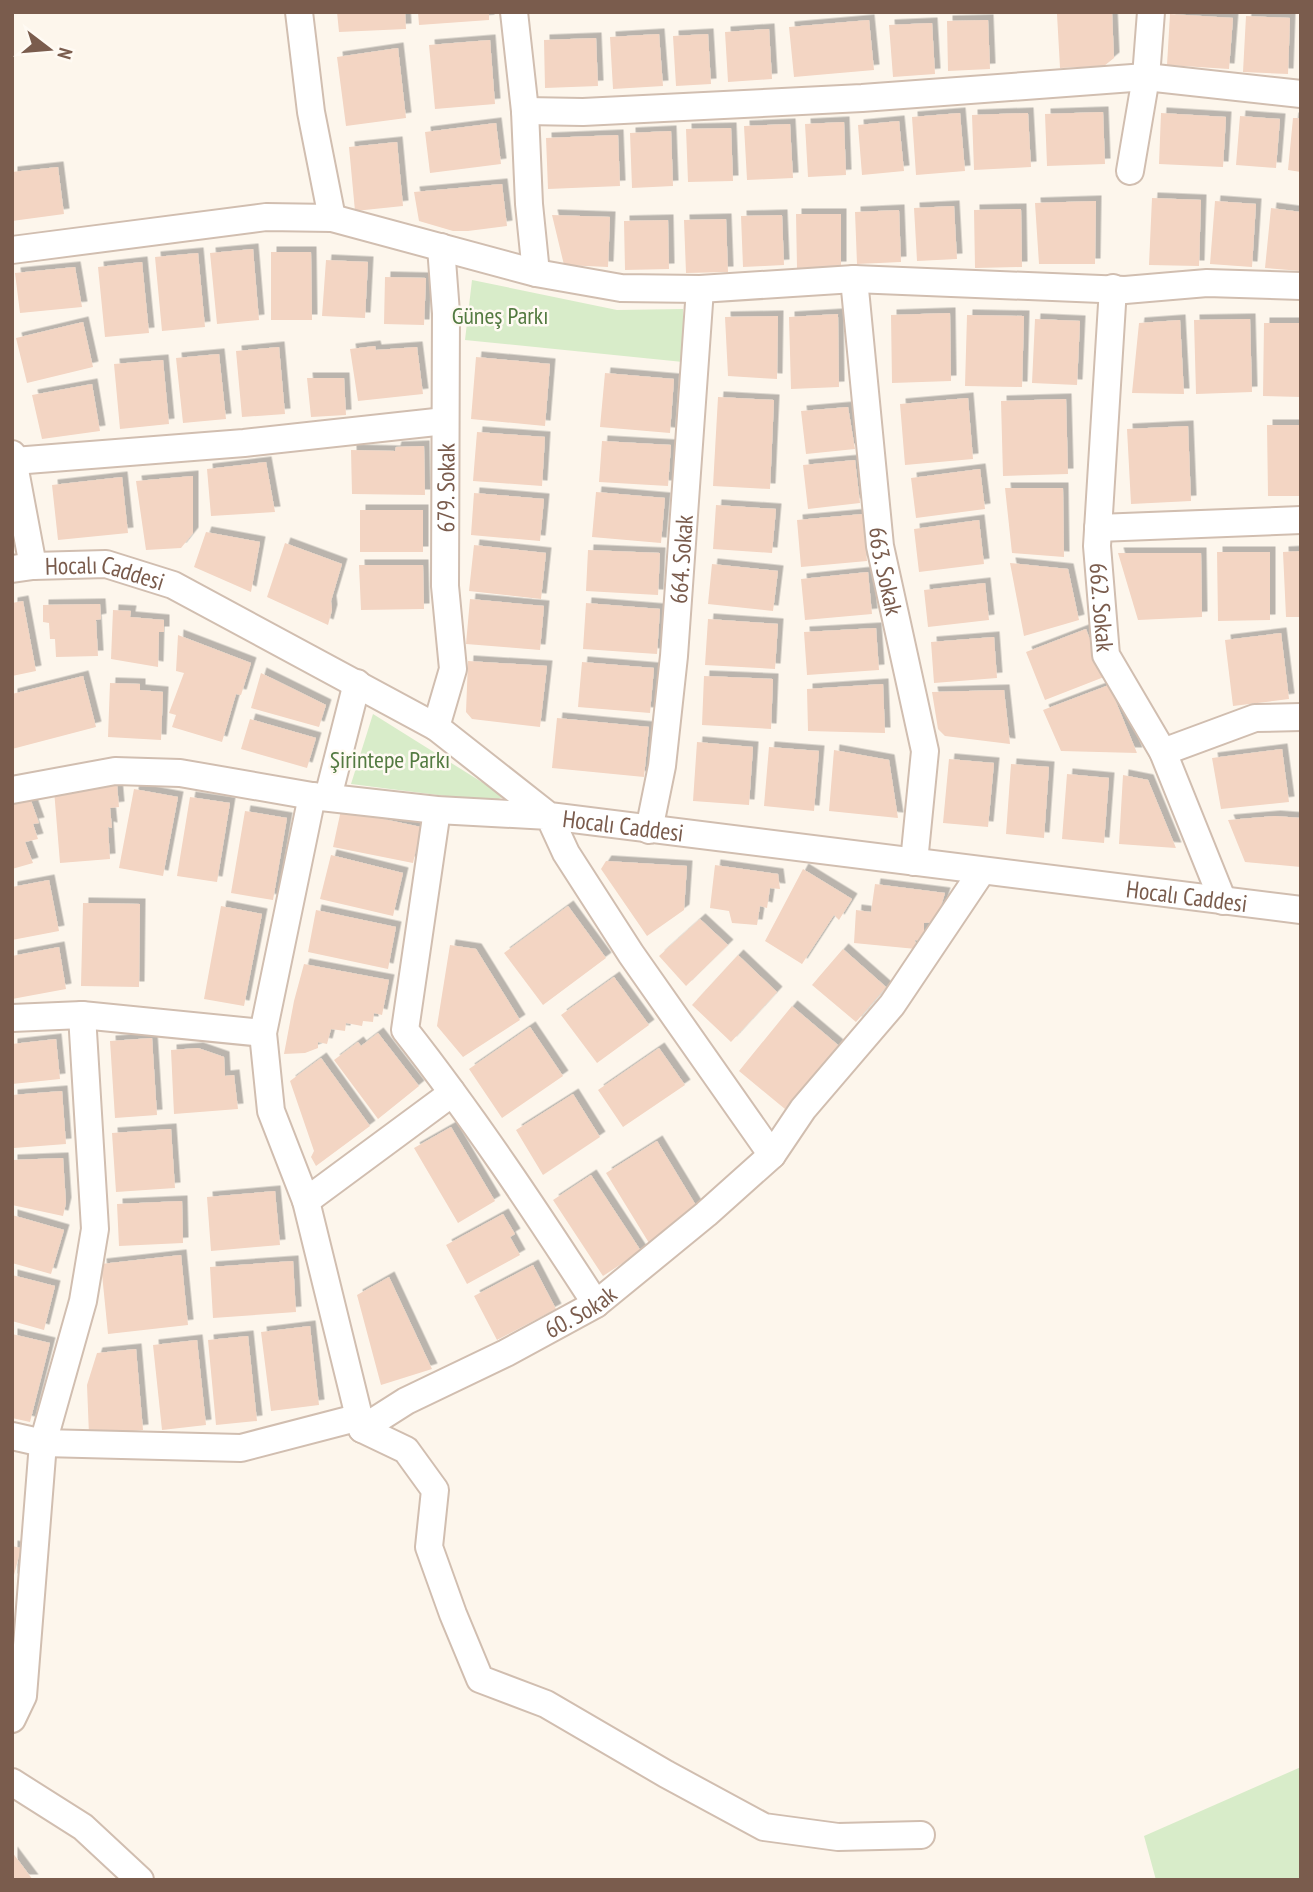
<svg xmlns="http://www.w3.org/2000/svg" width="1313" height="1892" font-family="'PT Sans Narrow',sans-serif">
<defs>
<filter id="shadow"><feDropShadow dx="5.5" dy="-5.5" stdDeviation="0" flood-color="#0004"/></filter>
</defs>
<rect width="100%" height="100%" fill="#fdf6ec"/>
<!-- green -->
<path fill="#d8ecc9" d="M472,280L617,310L683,309V362L465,340Z
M373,714L504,796L493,802L351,784Z
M1301,1767V1880H1156L1144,1836Z"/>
<!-- building -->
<path fill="#f3d5c3" filter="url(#shadow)" d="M337,12H405L406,29L339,32Z
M418,12H489V20L419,25Z
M1088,12H1112L1114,58L1104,66L1060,68L1057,14Z
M1170,14L1233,18L1229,69L1167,65Z
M1246,16L1290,18L1288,74L1243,72Z
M869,20L874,70L794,77L789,27Z
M988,20L990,69L948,71L947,21Z
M932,23L935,74L893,77L889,25Z
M769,29L772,79L728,82L725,32Z
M659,34L663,86L613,89L610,37Z
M708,34L711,84L676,86L673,36Z
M596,38L598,86L545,88L544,40Z
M490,40L495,104L435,109L429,45Z
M398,48L406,118L346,126L337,57Z
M1103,112L1105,164L1047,166L1045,114Z
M960,113L965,171L916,175L912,117Z
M1028,113L1031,167L974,170L972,115Z
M1161,113L1226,117L1223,167L1159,164Z
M1240,116L1280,119L1276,168L1236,165Z
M1293,118H1301V172L1288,170Z
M899,121L904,171L862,175L858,125Z
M844,122L846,175L808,177L805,124Z
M496,123L501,164L430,173L425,132Z
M790,124L793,178L747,180L744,126Z
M731,128L733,181L688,182L686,129Z
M671,131L673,186L632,188L630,133Z
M618,135L620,186L548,189L546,138Z
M397,142L403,206L355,211L349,147Z
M58,167L64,214L12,221V172Z
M502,184L507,226L468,231H453L419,221L414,192Z
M1152,198L1201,200L1199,266L1149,265Z
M1096,201L1095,264H1039L1035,203Z
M1215,201L1256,204L1252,267L1210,264Z
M954,206L957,259L917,261L914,208Z
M1271,208L1301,212V271L1265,268Z
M1021,209L1022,267L975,268L974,210Z
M899,210L901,262L857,264L855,212Z
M796,214H841V267L797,268Z
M552,215L610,217L608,267L564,265Z
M782,215L784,265L743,267L741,216Z
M726,219L728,272L686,273L684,220Z
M668,220L669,269L625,270L624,221Z
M253,249L259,320L217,324L210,253Z
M271,252H311L312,320H271Z
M198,253L205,327L162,331L155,257Z
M326,260L368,262L365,318L322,316Z
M142,262L149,333L105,337L98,267Z
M75,267L82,307L20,313L15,273Z
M385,277L426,278L424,325L384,324Z
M950,313L951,381L892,383L891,315Z
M838,314L839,387L791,389L789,317Z
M967,315L1024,316L1022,387L965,386Z
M778,316L777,379L728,376L725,317Z
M1035,319L1080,321L1077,385L1032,383Z
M1250,319L1252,392L1196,394L1194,320Z
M1180,320L1184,394L1132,393L1139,323Z
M83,322L93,367L27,383L16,338Z
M1264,323H1301V397L1263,396Z
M375,346L376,350L417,347L423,394L358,401L350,349Z
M279,347L285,414L242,417L236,351Z
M219,354L226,419L183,423L176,358Z
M476,357L550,364L545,426L471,419Z
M163,360L169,424L120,429L114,364Z
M605,373L674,379L670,433L600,427Z
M307,378H344L346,415L311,417Z
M92,384L100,431L42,439L32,395Z
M718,397L774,400L770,489L713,486Z
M968,398L973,459L905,465L900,404Z
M1066,399L1068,474L1003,476L1001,401Z
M848,407L855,449L806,454L801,411Z
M1267,425H1301V496H1268Z
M1188,426L1191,501L1131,504L1127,429Z
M477,432L545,437L542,486L473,481Z
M602,441L671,445L668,486L599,482Z
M424,446L425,495L352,494L351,450L395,451L396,447Z
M855,460L860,503L808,509L803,465Z
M266,462L275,512L211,516L207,469Z
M980,469L985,509L916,518L911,478Z
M193,476V533L181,548L146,550L136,481Z
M122,477L128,533L58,540L52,485Z
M1005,488H1063L1064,557L1012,553Z
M596,492L665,498L661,543L592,537Z
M474,493L544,499L540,541L471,535Z
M716,505L776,509L772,553L713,549Z
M360,510H423V552H360Z
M863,514L867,561L801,567L797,520Z
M979,520L984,564L919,572L914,529Z
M206,532L260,542L251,592L194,567Z
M285,543L342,564L331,601L332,610L328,625L267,597Z
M474,545L546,553L541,599L469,591Z
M588,550L660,553L658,595L586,591Z
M1301,551V617H1286L1283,552Z
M1217,552H1270V620L1218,621Z
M1118,553H1201L1202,617L1138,620Z
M1010,563L1068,569L1079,620L1024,636Z
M712,564L778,571L773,611L708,604Z
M359,565H423L424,609L361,610Z
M868,572L872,614L805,620L801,579Z
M985,583L989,620L928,627L924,590Z
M470,599L544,606L540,650L466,644Z
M23,601L36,671L12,676V603Z
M586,603L660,609L657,654L583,649Z
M100,604L101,619L96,620L98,656L56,657L55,639H50L49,623L43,622V605Z
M113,610L131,611L130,617L164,620V632H159L158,667L111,659Z
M708,619L778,624L775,669L705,665Z
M876,628L879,670L807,675L804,632Z
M1086,629L1104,677L1045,700L1026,652Z
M1281,633L1289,699L1233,706L1225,640Z
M178,635L251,663L241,695L236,694L222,742L172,727L176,715L169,713L184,673L176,671Z
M994,637L997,678L934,683L931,642Z
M468,661L547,666L540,727L472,719L466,712Z
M582,662L654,668L650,713L578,707Z
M261,673L326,705L319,727L251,708Z
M83,676L96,727L12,749V694Z
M704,676L773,679L771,729L702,725Z
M110,683L140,684V690L163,692L161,740L108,737Z
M883,684L885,733L808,731L807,689Z
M1109,685L1137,753L1061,751L1043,710Z
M1004,690L1010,744L945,736L938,729L932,692Z
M557,718L649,727L644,777L552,768Z
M250,719L316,738L307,768L241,749Z
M697,742L753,747L749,805L693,801Z
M769,747L819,751L814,811L764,806Z
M1282,749L1289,802L1221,809L1212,758Z
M834,750L889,760L898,818L829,811Z
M949,759L994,763L988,827L943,823Z
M1011,764L1049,767L1044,838L1006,834Z
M1067,774L1109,778L1104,843L1062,839Z
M1123,775L1148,780L1176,848L1119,844Z
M117,784L119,807L110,808L112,828L108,827L110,859L60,863L54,790Z
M134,789L178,797L163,876L119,868Z
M190,797L230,803L217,882L177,876Z
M30,798L39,823L33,824L38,839L25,842L33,863L12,869V804Z
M341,810L421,827L413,863L333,847Z
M245,811L287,818L273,900L231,893Z
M1275,816L1301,818V867L1245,862L1228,820Z
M331,855L403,873L393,916L320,899Z
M606,861L687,866L684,910L647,936L601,869Z
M715,865L778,874L780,889L770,888L767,908L760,906L757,925L732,923L729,911L710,908Z
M803,869L852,899L839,920L834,915L802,964L765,941Z
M49,880L59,931L12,940V887Z
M875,884L945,893L936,922L924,923V941L915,940L916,949L854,943L856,910L871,912Z
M83,903L140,904L139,987L81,986Z
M221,906L262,914L244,1006L204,999Z
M568,906L606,958L543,1005L504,953Z
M316,910L396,927L388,969L308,952Z
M700,919L728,945L686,986L659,956Z
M450,945L476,949L520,1020L463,1057L437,1026Z
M59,947L66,989L12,999V956Z
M843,949L886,987L856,1022L812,985Z
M738,955L777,992L731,1042L692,1005Z
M304,964L389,980L382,1015L374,1013L373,1022L363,1021L362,1026L346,1023L345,1031L331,1029L327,1044L318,1042V1048L305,1053L284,1054L294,1001Z
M614,977L649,1025L597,1063L561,1015Z
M792,1006L838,1045L785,1109L739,1071Z
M530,1027L563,1076L502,1118L469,1069Z
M378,1033L419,1086L378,1119L334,1060L358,1042L361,1046Z
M152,1038L157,1115L115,1118L110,1041Z
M56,1039L60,1079L12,1084V1044Z
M198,1048L224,1057L225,1076L234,1075L238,1109L174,1114L171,1050Z
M659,1048L685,1085L623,1127L598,1090Z
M321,1058L370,1126L316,1166L311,1157L314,1151L290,1081Z
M62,1091L66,1144L14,1148L12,1095Z
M573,1094L600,1137L543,1175L516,1130Z
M451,1127L495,1201L458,1223L414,1148Z
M171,1129L175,1188L116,1192L112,1133Z
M657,1141L700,1212L649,1243L606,1173Z
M63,1158L66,1203L63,1216L12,1205V1160Z
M591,1175L641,1251L603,1276L553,1200Z
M275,1191L280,1245L211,1251L207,1197Z
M182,1201L183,1243L119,1246L117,1204Z
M503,1214L515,1234L510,1237L520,1255L467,1284L446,1245Z
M12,1215L64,1230L51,1274L12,1263Z
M181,1255L188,1325L108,1334L101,1264Z
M293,1261L296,1312L213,1318L210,1267Z
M533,1265L556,1309L497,1340L474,1296Z
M12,1275L55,1286L44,1330L12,1321Z
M389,1277L432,1369L381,1385L357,1295Z
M310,1326L319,1405L271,1411L261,1332Z
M12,1334L50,1343L30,1422L12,1418Z
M248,1336L257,1421L216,1425L208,1340Z
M197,1340L206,1425L162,1430L153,1345Z
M136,1349L143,1430L89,1435L87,1385L97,1353Z
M12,1546L21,1548L13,1579H12Z
M12,1852L33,1880H12Z"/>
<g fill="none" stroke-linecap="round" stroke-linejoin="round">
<defs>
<g id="minor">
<path d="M299,12L311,112L332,218"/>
<path d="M514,12L525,111L529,204L536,273"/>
<path d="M525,111L583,112L862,98L1146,77L1301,94"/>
<path d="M1130,171L1146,77L1151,12"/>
<path d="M12,250L266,217L332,218L536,273L621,288L700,289L854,279L1125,290L1207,283L1301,286"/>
<path id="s1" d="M854,279L880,546L925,751L914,862"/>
<path id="s2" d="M1113,288L1097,546L1106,655L1163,752L1223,901"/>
<path d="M12,454L33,566"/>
<path d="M14,461L244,443L445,421"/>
<path d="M1098,528L1301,520"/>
<path id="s3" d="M12,569L33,566L106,564L173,585L436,727L549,816L1301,910"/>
<path id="s4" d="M436,727L453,669L445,586L446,313L441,247"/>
<path d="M1163,752L1255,718L1301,717"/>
<path d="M12,790L115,771L180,773L312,796L437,810L549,816L566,853L631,954L772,1155"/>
<path d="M312,796L263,1033L271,1111L306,1201L362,1429L406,1450L435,1490L429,1547L453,1614L480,1679L546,1704L666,1774L764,1827L838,1837L921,1835"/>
<path d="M328,797L357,683"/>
<path d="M437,810L405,1030C474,1118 535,1210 596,1304"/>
<path id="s5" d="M649,830L662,766L674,656L700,289"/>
<path d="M12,1018L82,1015L263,1033"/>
<path d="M306,1201L444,1099L451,1091"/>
<path id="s6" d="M362,1429L406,1401L506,1353L596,1304L706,1214L772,1155L803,1109L892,1005L982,871"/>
<path d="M12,1436L43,1443L241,1448L360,1417"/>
<path d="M12,1719L23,1696L43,1443L83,1301L95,1229L82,1015"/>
<path d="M12,1782L83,1827L140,1880"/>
</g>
</defs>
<!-- minor casing -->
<use href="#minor" stroke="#d1beb0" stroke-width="30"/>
<!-- minor -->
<use href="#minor" stroke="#fff" stroke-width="26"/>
</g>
<g text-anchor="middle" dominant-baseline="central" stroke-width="5" stroke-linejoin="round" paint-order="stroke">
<!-- park labels -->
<g font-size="24" fill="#537a41" stroke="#fffaf3">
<text x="500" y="315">Güneş Parkı</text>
<text x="390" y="759">Şirintepe Parkı</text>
</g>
<!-- street labels -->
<g font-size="24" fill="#7a5c4d" stroke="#fffaf3">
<text stroke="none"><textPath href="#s4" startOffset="242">679. Sokak</textPath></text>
<text stroke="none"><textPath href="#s5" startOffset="273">664. Sokak</textPath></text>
<text stroke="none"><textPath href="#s1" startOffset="294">663. Sokak</textPath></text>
<text stroke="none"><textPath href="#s3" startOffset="94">Hocalı Caddesi</textPath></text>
<text stroke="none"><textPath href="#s2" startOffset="320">662. Sokak</textPath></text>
<text stroke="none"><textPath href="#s3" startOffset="682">Hocalı Caddesi</textPath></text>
<text stroke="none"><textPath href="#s3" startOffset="1250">Hocalı Caddesi</textPath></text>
<text stroke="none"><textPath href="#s6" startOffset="248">60. Sokak</textPath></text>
</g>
</g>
<!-- border -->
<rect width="1313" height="1892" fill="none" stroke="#7a5c4d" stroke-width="28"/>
<!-- north arrow -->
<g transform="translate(49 49) rotate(106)" stroke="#fffaf3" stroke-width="5" paint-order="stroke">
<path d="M0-5L12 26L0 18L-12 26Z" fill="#7a5c4d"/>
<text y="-10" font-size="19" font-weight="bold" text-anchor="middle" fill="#7a5c4d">N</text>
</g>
</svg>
